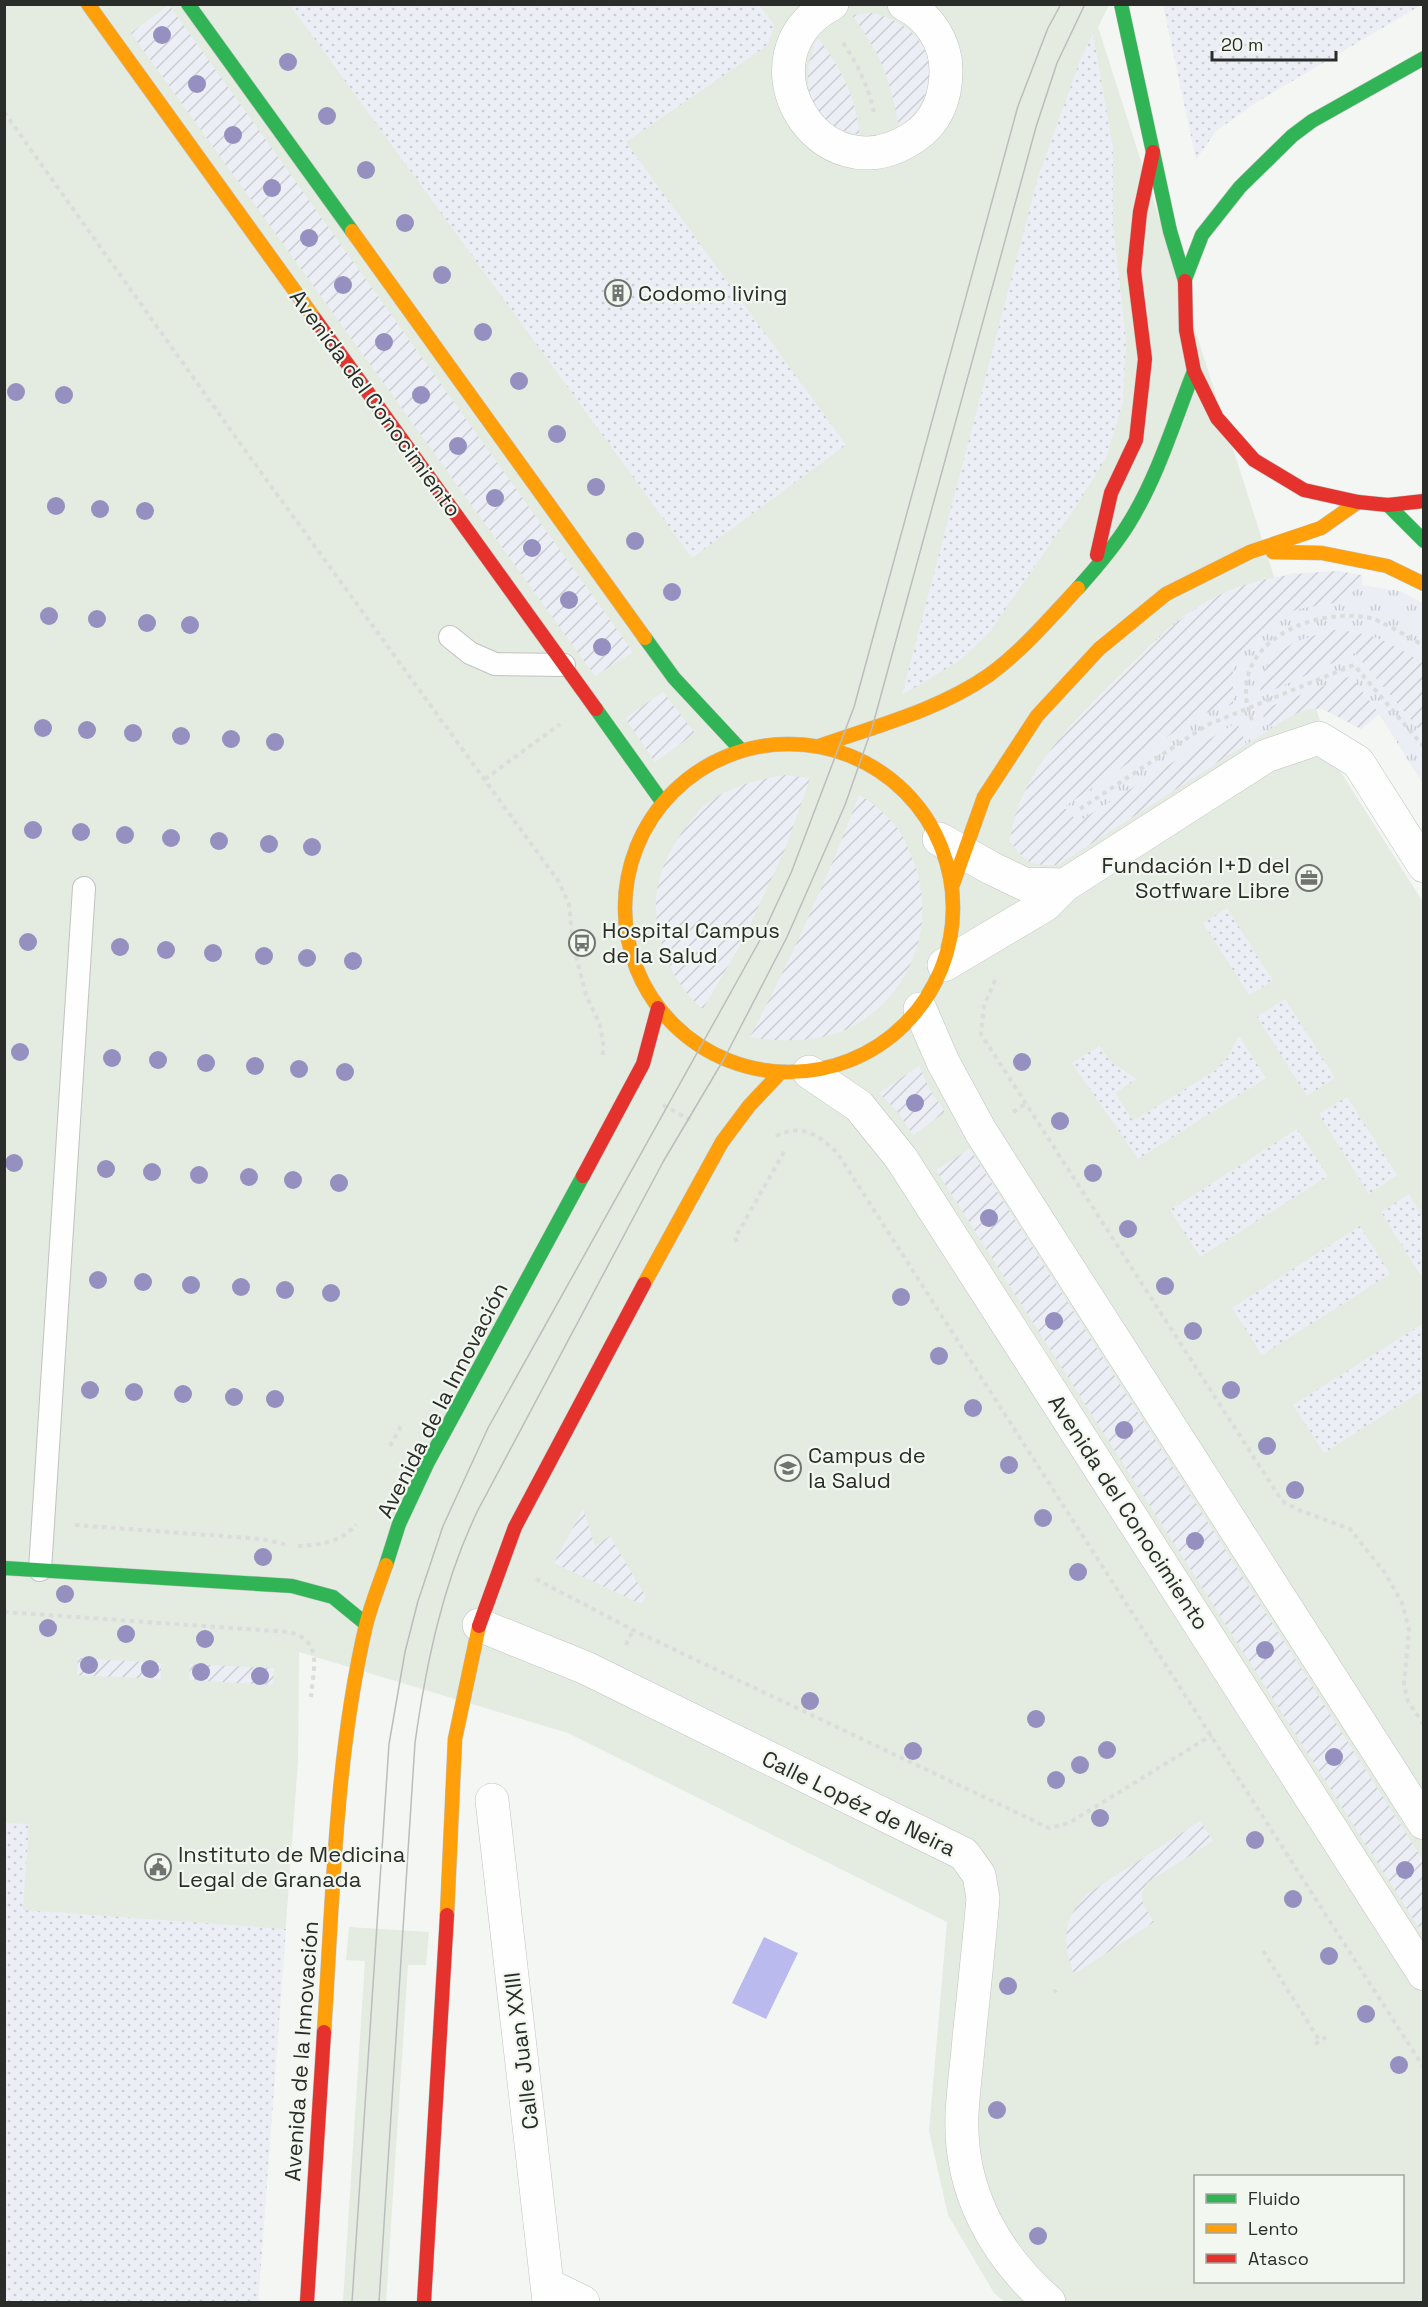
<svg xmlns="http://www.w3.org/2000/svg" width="1428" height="2307" font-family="'Space Grotesk',sans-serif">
<defs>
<pattern id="grass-dots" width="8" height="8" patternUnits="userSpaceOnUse" patternTransform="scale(1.5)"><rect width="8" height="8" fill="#eceef5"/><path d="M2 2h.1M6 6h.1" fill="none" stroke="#cbccd2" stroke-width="1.8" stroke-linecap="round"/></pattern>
<pattern id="park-tufts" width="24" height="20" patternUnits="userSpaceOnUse" patternTransform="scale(1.5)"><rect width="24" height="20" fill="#eceef5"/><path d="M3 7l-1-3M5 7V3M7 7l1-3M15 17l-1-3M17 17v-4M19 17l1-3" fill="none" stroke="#cbccd2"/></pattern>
<pattern id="garden-furrows" width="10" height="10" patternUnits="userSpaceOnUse" patternTransform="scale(1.5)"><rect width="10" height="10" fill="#eceef5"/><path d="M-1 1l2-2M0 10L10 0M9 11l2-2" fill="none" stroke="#cbccd2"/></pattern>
</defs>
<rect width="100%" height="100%" fill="#f3f6f2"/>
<!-- built -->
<path fill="#e4ebe1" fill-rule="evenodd" d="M5,5H1109L1098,27L1332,758L1423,902V2302H1005L994,2293L948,2215L929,2131L947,1922L568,1733L299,1652L298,1761L258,2302H5ZM1196,2176H1402V2282H1196Z
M349,1927L429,1932L426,1965H408L386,2302H343L365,1961L346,1960Z"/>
<!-- grass -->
<path fill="url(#grass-dots)" d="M1423,4L1257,102L1216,131L1196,160L1163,5Z
M290,5H759L774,25L768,45L626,142L846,445L692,558Z
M1093,34L1113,147V224L1126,340L1123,402L1107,456L1077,505L989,633L959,661L902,695L1038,177L1081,58Z
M1227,908L1273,981L1249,995L1203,923Z
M1285,999L1335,1078L1307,1096L1257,1017Z
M1239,1036L1266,1078L1138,1159L1072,1063L1099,1046L1111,1062L1137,1079L1115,1093L1133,1121L1216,1070L1227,1058Z
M1347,1097L1397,1175L1369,1194L1319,1114Z
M1297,1129L1328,1176L1200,1257L1170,1210Z
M1409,1194L1423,1217V1279L1381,1212Z
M1360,1226L1390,1274L1262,1355L1232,1308Z
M1422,1324L1423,1390L1324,1453L1293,1405Z
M4,1823L29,1824L23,1910L286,1929L258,2302H5Z"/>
<!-- park -->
<path fill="url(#park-tufts)" d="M1294,573L1362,575V585L1400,591L1423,603V784L1379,714L1361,729L1321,708L1300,710L1058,865C1031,865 1026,864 1010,841C1019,769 1079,716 1128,668C1153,642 1179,614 1212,599C1238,586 1266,580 1294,573Z"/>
<!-- garden -->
<path fill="url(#garden-furrows)" d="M169,5L633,652L595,676L131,33Z
M873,13C937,29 949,86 899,128C890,78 882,56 852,15Z
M818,38C842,70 855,95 860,135C853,133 844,132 838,128C802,107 802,71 818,38Z
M1338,571L1362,575V585L1339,602L1298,609L1273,620L1251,640L1233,670V704L1199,715L1064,807L1078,822L1237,722L1246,744L1058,865C1031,865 1026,864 1010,841C1019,770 1078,717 1125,670C1152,644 1177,618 1210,600C1249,578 1294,573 1338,571Z
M1334,630C1373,632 1391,643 1423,663V734L1355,653L1260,696C1260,650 1296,640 1334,630Z
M1351,676L1379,714L1361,729C1317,706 1317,699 1273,727L1264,723L1263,709Z
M663,692L695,733L655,762L625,718Z
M785,775L810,778L786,847L742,942L703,1009C668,982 648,922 659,880C665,859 675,840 689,823C694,818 698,811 704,806C729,786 754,781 785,775Z
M859,795C874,803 891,819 900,832C904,838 907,846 910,853C939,915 916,988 857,1024C827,1042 784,1043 750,1037C792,957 827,880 859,795Z
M919,1066L930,1090L945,1112L913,1135L897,1111L879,1093Z
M970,1149L1423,1860V1934L936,1170Z
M583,1509L595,1546L610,1536L646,1597L641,1604L554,1563Z
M78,1658L161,1663V1679L77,1675Z
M190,1664L274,1668L273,1685L189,1680Z
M1200,1821L1213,1841L1148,1882C1136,1899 1144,1905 1154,1922L1074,1974C1062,1941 1062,1921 1086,1895Z"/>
<!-- water -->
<path fill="#babaee" d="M764,1937L798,1953L766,2019L732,2003Z"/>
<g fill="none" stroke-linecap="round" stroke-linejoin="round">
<defs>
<path id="lane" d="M450,637L470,653L495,664L564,665
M40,1570L84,888"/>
<path id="street" d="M832,4C734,55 819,201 914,137C938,121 946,97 946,70C946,43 929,16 904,4
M939,839L991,868L1024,884L1065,885
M944,965L1045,905L1065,885L1266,756L1319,738L1358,762L1424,866
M920,1009L943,1062L981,1132L1424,1823
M809,1072L859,1106L901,1158L1424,1974
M479,1625L586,1668L964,1854L979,1875L983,1898C979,1944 974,1991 969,2038C967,2064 963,2090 962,2115C959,2190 994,2254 1049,2302
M492,1800L549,2302
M548,2285L583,2302"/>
<path id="fast" d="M188,4L352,231
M1121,4L1170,231L1185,281
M1185,279L1202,235L1240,187L1292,136L1312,121L1424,58
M1388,505L1424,541
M1078,588C1096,568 1115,546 1129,523C1158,476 1174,422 1194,371
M645,638L674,678L741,750
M596,709L663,803
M386,1565L399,1524L427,1464L583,1176
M4,1568L292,1586L333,1597L366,1624"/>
<path id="slow" d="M88,4L315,319
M352,231L645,638
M1273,552L1322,553L1387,566L1424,584
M625 908a164 164 0 1 1 328 0a164 164 0 1 1-328 0Z
M819,746C876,726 939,710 989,675C1022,651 1050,618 1078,588
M953,884L984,797L1037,716L1099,649L1166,594L1250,552L1321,528L1358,502
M644,1284L722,1142L749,1106L780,1073
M447,1915L455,1739L479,1626
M324,2032C333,1897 335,1758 366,1625C371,1605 379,1585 386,1565"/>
<path id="jam" d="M1185,281L1186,330L1194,371L1217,418L1254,460L1304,490L1358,502L1388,505L1424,501
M315,319L596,709
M1097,555L1111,493L1136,440L1145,359L1134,271L1140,212L1153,152
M583,1176L643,1064L658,1008
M479,1626L515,1527L644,1284
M307,2302L324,2032
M424,2302L447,1915"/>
</defs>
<!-- lane casing -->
<use href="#lane" stroke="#c0c3c0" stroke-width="24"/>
<!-- street casing -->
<use href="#street" stroke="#c0c3c0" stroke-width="34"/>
<!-- fast casing -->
<use href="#fast" stroke="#c0c3c0" stroke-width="15"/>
<!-- slow casing -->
<use href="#slow" stroke="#c0c3c0" stroke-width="15"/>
<!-- jam casing -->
<use href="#jam" stroke="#c0c3c0" stroke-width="15"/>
<!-- path -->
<path stroke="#dcdcdc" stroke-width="4" stroke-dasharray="4.5 4.5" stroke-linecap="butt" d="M843,43C858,64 868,87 874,112
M4,112L247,453L559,882L569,904L573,944L586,995L600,1025L604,1048L602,1056
M1252,720C1223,649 1304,608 1366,617C1379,619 1411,638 1424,646
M485,779L560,724
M1080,809L1207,725L1354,665L1424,747
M995,980L984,1006L981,1034L1282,1501L1299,1510L1350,1529L1385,1573L1402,1603L1409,1630L1404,1685L1408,1701L1424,1725
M663,1105L690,1120
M1013,1112L1025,1104
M776,1136C802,1123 820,1135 838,1154L1424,2068
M737,1242L735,1238L784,1152
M390,1446L401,1426
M75,1525L262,1539L288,1545
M298,1546C319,1545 343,1542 356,1524
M536,1579L633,1630L1049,1828L1069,1823L1212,1735
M4,1612L289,1632C324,1641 313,1668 311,1697
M626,1645L633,1630
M1263,1951L1320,2041
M1054,1992L1056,1990
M1315,2044L1326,2037"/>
<!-- lane -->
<use href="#lane" stroke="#fdfefd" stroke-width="22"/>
<!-- street -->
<use href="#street" stroke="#fdfefd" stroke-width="33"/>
<!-- fast -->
<use href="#fast" stroke="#30b455" stroke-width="14"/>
<!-- slow -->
<use href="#slow" stroke="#ff9f0a" stroke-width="14"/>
<!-- jam -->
<use href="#jam" stroke="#e5322d" stroke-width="14"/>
<!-- tram -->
<path stroke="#bcbcbc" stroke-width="1.5" d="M352,2302L389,1744L405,1652L418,1601L443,1526L488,1428L760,940L791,873L854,707L1018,106L1048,28L1061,4
M379,2302L415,1743C426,1664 443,1582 478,1510L663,1162L724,1059L787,937L845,805L872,728L1036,127L1057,63L1085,4"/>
</g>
<!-- trees -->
<g fill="#9590c0">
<circle cx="162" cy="35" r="9"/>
<circle cx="288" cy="62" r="9"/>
<circle cx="197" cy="84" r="9"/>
<circle cx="327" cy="116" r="9"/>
<circle cx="233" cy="135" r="9"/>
<circle cx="366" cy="170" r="9"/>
<circle cx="272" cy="188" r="9"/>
<circle cx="405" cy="223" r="9"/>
<circle cx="309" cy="238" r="9"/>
<circle cx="442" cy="275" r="9"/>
<circle cx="343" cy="285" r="9"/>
<circle cx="483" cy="332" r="9"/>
<circle cx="384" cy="342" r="9"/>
<circle cx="519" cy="381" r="9"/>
<circle cx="16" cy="392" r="9"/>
<circle cx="64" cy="395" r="9"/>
<circle cx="421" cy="395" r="9"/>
<circle cx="557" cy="434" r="9"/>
<circle cx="458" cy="446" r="9"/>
<circle cx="596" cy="487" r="9"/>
<circle cx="495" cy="498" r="9"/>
<circle cx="56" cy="506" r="9"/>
<circle cx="100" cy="509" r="9"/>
<circle cx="145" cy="511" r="9"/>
<circle cx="635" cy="541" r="9"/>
<circle cx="532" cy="548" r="9"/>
<circle cx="672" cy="592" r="9"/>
<circle cx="569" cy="600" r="9"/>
<circle cx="49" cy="616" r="9"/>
<circle cx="97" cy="619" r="9"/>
<circle cx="147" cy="623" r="9"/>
<circle cx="190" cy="625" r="9"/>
<circle cx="602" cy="647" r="9"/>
<circle cx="43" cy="728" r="9"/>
<circle cx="87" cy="730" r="9"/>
<circle cx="133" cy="733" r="9"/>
<circle cx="181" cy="736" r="9"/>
<circle cx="231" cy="739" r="9"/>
<circle cx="275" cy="742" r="9"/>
<circle cx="33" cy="830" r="9"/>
<circle cx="81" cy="832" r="9"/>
<circle cx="125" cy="835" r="9"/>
<circle cx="171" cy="838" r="9"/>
<circle cx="219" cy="841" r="9"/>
<circle cx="269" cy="844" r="9"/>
<circle cx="312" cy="847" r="9"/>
<circle cx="28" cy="942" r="9"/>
<circle cx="120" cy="947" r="9"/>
<circle cx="166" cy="950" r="9"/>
<circle cx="213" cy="953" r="9"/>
<circle cx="264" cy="956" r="9"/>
<circle cx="307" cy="958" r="9"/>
<circle cx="353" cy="961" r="9"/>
<circle cx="20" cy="1052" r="9"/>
<circle cx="112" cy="1058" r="9"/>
<circle cx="158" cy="1060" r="9"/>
<circle cx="1022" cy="1062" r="9"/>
<circle cx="206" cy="1063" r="9"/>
<circle cx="255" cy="1066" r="9"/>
<circle cx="299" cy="1069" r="9"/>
<circle cx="345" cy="1072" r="9"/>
<circle cx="915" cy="1103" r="9"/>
<circle cx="1060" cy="1121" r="9"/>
<circle cx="14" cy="1163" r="9"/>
<circle cx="106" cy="1169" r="9"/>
<circle cx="152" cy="1172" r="9"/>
<circle cx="1093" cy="1173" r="9"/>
<circle cx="199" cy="1175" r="9"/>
<circle cx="249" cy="1177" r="9"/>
<circle cx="293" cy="1180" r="9"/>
<circle cx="339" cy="1183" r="9"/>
<circle cx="989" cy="1218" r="9"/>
<circle cx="1128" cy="1229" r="9"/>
<circle cx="98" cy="1280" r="9"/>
<circle cx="143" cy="1282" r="9"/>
<circle cx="191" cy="1285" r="9"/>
<circle cx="1165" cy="1286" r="9"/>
<circle cx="241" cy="1287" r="9"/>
<circle cx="285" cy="1290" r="9"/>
<circle cx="331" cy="1293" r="9"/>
<circle cx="901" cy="1297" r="9"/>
<circle cx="1054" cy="1321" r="9"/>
<circle cx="1193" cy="1331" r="9"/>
<circle cx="939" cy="1356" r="9"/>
<circle cx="90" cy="1390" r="9"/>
<circle cx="1231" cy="1390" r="9"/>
<circle cx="134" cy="1392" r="9"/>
<circle cx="183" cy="1394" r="9"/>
<circle cx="234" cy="1397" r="9"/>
<circle cx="275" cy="1399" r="9"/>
<circle cx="973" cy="1408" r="9"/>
<circle cx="1124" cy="1430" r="9"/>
<circle cx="1267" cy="1446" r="9"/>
<circle cx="1009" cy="1465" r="9"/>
<circle cx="1295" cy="1490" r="9"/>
<circle cx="1043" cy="1518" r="9"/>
<circle cx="1195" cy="1541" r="9"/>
<circle cx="263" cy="1557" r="9"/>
<circle cx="1078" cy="1572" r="9"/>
<circle cx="65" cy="1594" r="9"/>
<circle cx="48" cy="1628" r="9"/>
<circle cx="126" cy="1634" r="9"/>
<circle cx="205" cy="1639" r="9"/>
<circle cx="1265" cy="1650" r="9"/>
<circle cx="89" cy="1665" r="9"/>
<circle cx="150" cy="1669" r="9"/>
<circle cx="201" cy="1672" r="9"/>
<circle cx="260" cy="1676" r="9"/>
<circle cx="810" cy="1701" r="9"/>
<circle cx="1036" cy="1719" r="9"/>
<circle cx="1107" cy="1750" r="9"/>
<circle cx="913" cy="1751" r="9"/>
<circle cx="1334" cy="1757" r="9"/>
<circle cx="1080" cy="1765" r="9"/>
<circle cx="1056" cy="1780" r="9"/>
<circle cx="1100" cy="1818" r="9"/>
<circle cx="1255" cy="1840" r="9"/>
<circle cx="1405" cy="1870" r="9"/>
<circle cx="1293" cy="1899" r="9"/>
<circle cx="1329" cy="1956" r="9"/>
<circle cx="1008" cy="1986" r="9"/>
<circle cx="1366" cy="2014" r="9"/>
<circle cx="1399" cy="2065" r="9"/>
<circle cx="997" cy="2110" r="9"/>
<circle cx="1038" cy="2236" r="9"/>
</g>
<!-- icons -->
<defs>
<symbol id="building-ring" viewBox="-11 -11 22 22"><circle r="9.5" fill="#f2f8f0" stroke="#70736f" stroke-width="1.5"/><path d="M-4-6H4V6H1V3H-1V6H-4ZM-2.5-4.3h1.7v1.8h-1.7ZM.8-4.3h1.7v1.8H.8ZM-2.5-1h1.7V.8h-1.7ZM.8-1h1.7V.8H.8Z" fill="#70736f"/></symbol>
<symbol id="office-ring" viewBox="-11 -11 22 22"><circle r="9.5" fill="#f2f8f0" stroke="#70736f" stroke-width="1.5"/><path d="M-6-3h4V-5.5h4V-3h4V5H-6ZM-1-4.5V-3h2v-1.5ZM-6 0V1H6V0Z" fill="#70736f"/></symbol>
<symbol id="bus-ring" viewBox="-11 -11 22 22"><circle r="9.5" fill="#f2f8f0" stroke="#70736f" stroke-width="1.5"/><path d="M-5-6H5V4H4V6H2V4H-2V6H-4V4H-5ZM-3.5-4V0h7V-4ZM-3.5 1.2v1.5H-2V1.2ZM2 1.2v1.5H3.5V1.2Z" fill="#70736f"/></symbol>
<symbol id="university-ring" viewBox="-11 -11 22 22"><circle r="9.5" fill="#f2f8f0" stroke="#70736f" stroke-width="1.5"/><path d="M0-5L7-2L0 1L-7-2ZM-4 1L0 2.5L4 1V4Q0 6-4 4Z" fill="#70736f"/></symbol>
<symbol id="civic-ring" viewBox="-11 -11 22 22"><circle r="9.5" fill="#f2f8f0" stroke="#70736f" stroke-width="1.5"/><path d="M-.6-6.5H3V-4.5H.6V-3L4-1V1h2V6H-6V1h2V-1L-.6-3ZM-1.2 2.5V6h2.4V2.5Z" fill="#70736f"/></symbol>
</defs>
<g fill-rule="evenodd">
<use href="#building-ring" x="603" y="278" width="30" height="30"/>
<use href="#office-ring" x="1294" y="863" width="30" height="30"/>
<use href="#bus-ring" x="567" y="928" width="30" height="30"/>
<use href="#university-ring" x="773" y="1453" width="30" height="30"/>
<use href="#civic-ring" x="143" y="1852" width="30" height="30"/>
</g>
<g text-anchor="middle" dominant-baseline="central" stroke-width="4.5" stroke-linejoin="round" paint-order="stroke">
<!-- poi labels -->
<g font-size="22" fill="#2a2c29" stroke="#f2f8f0" text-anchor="start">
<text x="638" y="293">Codomo living</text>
<text x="1290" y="865" text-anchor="end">Fundación I+D del<tspan x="1290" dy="25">Sotfware Libre</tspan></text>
<text x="602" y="930">Hospital Campus<tspan x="602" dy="25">de la Salud</tspan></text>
<text x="808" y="1455">Campus de<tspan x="808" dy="25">la Salud</tspan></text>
<text x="178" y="1854">Instituto de Medicina<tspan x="178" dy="25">Legal de Granada</tspan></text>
</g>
<!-- street labels -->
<g font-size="22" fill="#2a2c29" stroke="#f2f8f0">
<text transform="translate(376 403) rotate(54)">Avenida del Conocimiento</text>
<text transform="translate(442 1400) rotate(-63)">Avenida de la Innovación</text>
<text transform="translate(1129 1512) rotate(57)">Avenida del Conocimiento</text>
<text transform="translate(859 1803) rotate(26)">Calle Lopéz de Neira</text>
<text transform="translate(301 2051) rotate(-86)">Avenida de la Innovación</text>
<text transform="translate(521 2051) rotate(-97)">Calle Juan XXIII</text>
</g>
</g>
<!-- border -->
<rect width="1428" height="2307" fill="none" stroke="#2a2c29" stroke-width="12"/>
<!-- legend -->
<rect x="1194" y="2175" width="210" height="108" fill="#f2f8f0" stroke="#a2a6a0" stroke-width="1.5"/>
<rect x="1206" y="2194" width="30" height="9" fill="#30b455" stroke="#a2a6a0" stroke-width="1.5"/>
<text x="1248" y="2205" font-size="18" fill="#2a2c29">Fluido</text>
<rect x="1206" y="2224" width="30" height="9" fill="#ff9f0a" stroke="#a2a6a0" stroke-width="1.5"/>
<text x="1248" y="2235" font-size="18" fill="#2a2c29">Lento</text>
<rect x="1206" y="2254" width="30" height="9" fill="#e5322d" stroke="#a2a6a0" stroke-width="1.5"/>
<text x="1248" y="2265" font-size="18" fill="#2a2c29">Atasco</text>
<!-- scale -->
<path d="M1212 51v9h124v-9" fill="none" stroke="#2a2c29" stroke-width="3"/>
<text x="1221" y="51" font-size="18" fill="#2a2c29" stroke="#f2f8f0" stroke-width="4.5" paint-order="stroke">20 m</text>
</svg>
